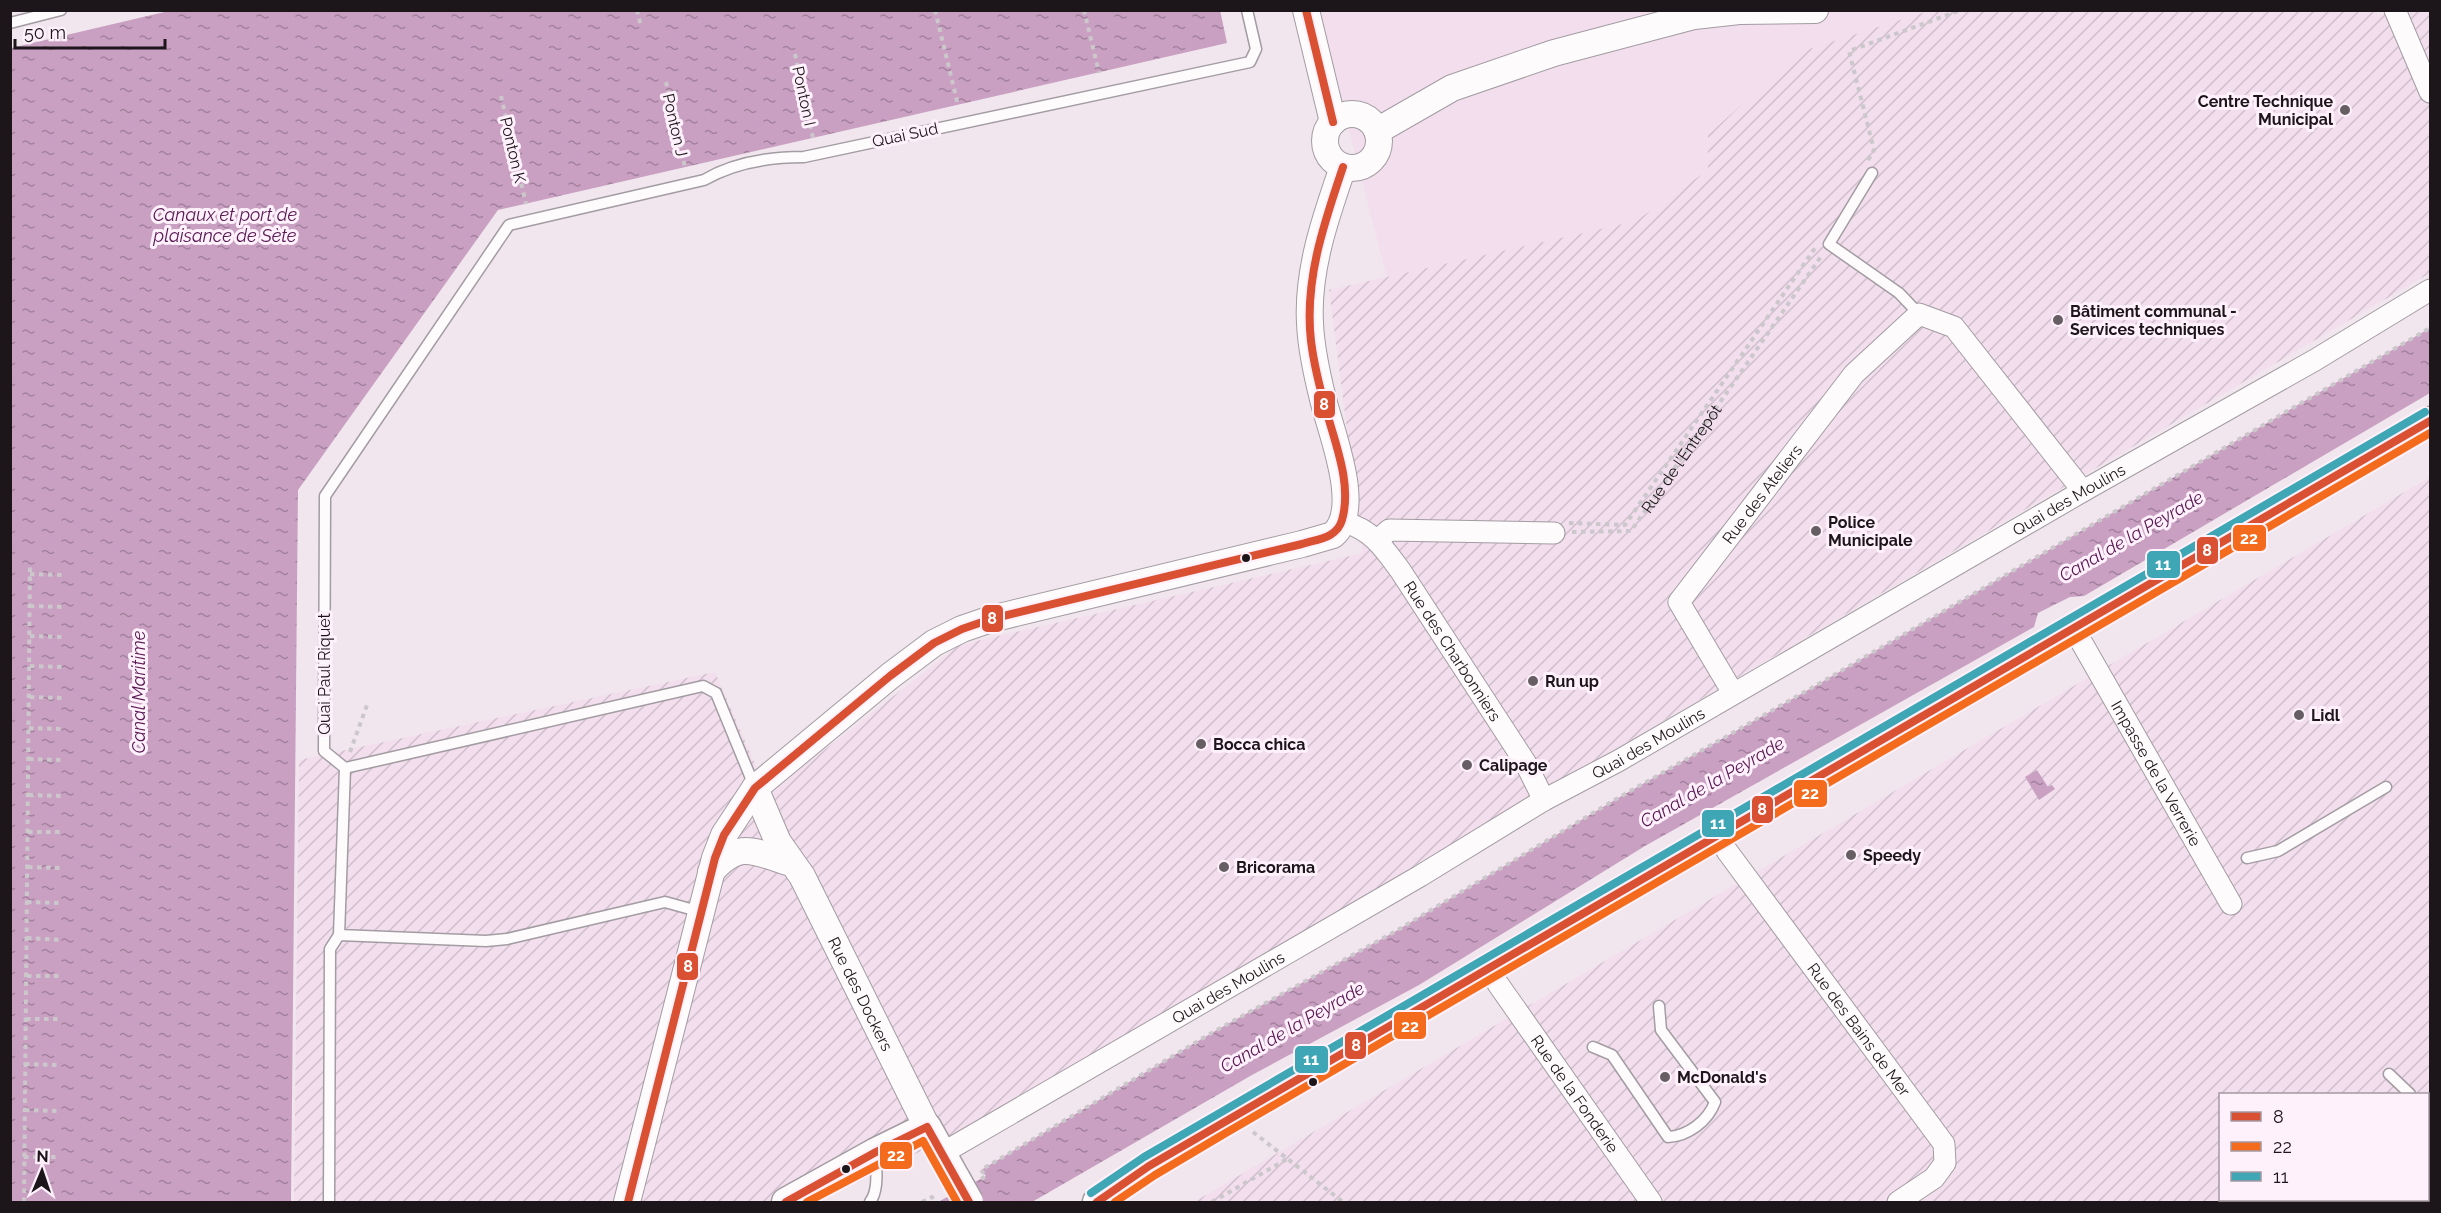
<svg xmlns="http://www.w3.org/2000/svg" width="2441" height="1213" font-family="Raleway,sans-serif">
<defs>
<pattern id="industrial-furrows" width="10" height="10" patternUnits="userSpaceOnUse" patternTransform="scale(1.5)"><rect width="10" height="10" fill="#f2deed"/><path d="M-1 1l2-2M0 10L10 0M9 11l2-2" fill="none" stroke="#cfbecb"/></pattern>
<pattern id="water-ripples" width="26" height="14" patternUnits="userSpaceOnUse" patternTransform="scale(1.5)"><rect width="26" height="14" fill="#c9a0c2"/><path d="M2 4q2-2 4 0t4 0M15 11q2-2 4 0t4 0" fill="none" stroke="#a2819d"/></pattern>
</defs>
<rect width="100%" height="100%" fill="#f1e6ee"/>
<!-- built -->
<path fill="#f2deed" d="M1318,11H1928L1800,52L1708,169L1636,221L1387,278Z"/>
<!-- industrial -->
<path fill="url(#industrial-furrows)" fill-rule="evenodd" d="M2376,10L2378,15L2395,11H2430V273L956,1134L817,1202H294L299,760L715,672L768,794L959,645L1363,553L1329,290L1636,221L1708,170V135L1800,52L1928,11Z
M2430,477V1202H1194ZM2220,1094H2428V1200H2220Z"/>
<!-- water -->
<path fill="url(#water-ripples)" d="M173,10H1220L1227,43L498,210L298,490L291,1202H11V48Z
M2430,328V393L2084,596L2070,597L2038,613L2034,627L1645,846L1419,985L1252,1075L1032,1202H938L986,1176L981,1170L1215,1031L1396,931L1618,798L1815,686Z
M2037,770L2048,787L2052,785L2055,789L2039,800L2025,777Z"/>
<g fill="none" stroke-linecap="round" stroke-linejoin="round">
<defs>
<path id="service" d="M10,23L61,10
M1872,173L1829,244L1899,293L1919,314
M345,768L324,751L325,496L509,225L704,180C733,163 771,157 804,157L1250,62L1256,49L1247,10
M345,768L703,686L716,693L755,788
M2247,858L2278,851L2386,787
M339,935L486,941L507,939L665,902L701,912
M1593,1047L1612,1055L1668,1137C1688,1136 1708,1121 1715,1102L1661,1030L1659,1006
M2389,1074L2410,1094
M2428,1112L2430,1114
M329,1202L330,949L339,935L345,768
M870,1202C879,1190 876,1170 876,1155
M2254,1202L2257,1200"/>
<g id="minor">
<path d="M2395,10L2430,92"/>
<path id="s2" d="M1344,522C1372,530 1383,547 1400,570L1525,762L1544,800"/>
<path d="M1378,540L1389,530L1554,533"/>
<path id="s3" d="M2082,643L2231,904"/>
<path id="s4" d="M1733,693L1679,602L1854,374L1919,314L1954,327L2083,491"/>
<path id="s5" d="M1727,851L1944,1144L1945,1163L1934,1178L1898,1202"/>
<path id="s6" d="M1498,984L1651,1202"/>
<path id="s7" d="M941,1154L1420,876L1544,800L1618,761L2083,491L2315,360L2430,290"/>
</g>
<g id="tertiary">
<path d="M1306,10L1333,122"/>
<circle cx="1352" cy="141" r="27"/>
<path d="M1377,131L1452,88L1554,53L1694,16L1739,11L1815,10"/>
<path id="s8" d="M755,788L778,842L802,876L927,1127"/>
<path d="M711,872C740,839 754,852 791,863"/>
<path d="M627,1202L715,858L724,835L755,788L890,676L934,643L962,629L991,619L1302,544L1333,535C1363,509 1331,433 1323,399C1317,375 1311,348 1310,323C1307,270 1326,216 1343,167"/>
</g>
<path id="secondary" d="M786,1202L876,1152L927,1127L956,1179
M1097,1202L1149,1166L1219,1125L2430,421"/>
</defs>
<!-- service casing -->
<use href="#service" stroke="#a39ca2" stroke-width="13"/>
<!-- minor casing -->
<use href="#minor" stroke="#a39ca2" stroke-width="23"/>
<!-- tertiary casing -->
<use href="#tertiary" stroke="#a39ca2" stroke-width="28"/>
<!-- secondary casing -->
<use href="#secondary" stroke="#a39ca2" stroke-width="31"/>
<!-- path -->
<g stroke="#cbc7cb" stroke-width="4" stroke-dasharray="4.5 4.5" stroke-linecap="butt">
<path d="M637,10L641,27"/>
<path d="M935,10L958,105"/>
<path d="M1084,10L1099,73"/>
<path d="M795,54L813,138"/>
<path d="M666,82L685,167"/>
<path d="M501,96L526,204"/>
<path d="M1868,160L1874,150L1849,51L1961,10"/>
<path d="M1569,523L1625,525L1815,248"/>
<path id="s1" d="M1572,532L1631,531L1822,255"/>
<path d="M30,574L64,575"/>
<path d="M30,606L65,607"/>
<path d="M30,636L65,637"/>
<path d="M30,666L65,667"/>
<path d="M30,697L64,698"/>
<path d="M29,728L64,729"/>
<path d="M350,752L367,705"/>
<path d="M29,759L63,760"/>
<path d="M29,795L63,796"/>
<path d="M28,832H62"/>
<path d="M28,867L62,868"/>
<path d="M27,902L62,903"/>
<path d="M27,938L61,940"/>
<path d="M27,976H61"/>
<path d="M26,1019H59"/>
<path d="M25,1064L59,1065"/>
<path d="M25,1110L59,1111"/>
<path d="M1253,1132L1343,1202"/>
<path d="M24,1157H57"/>
<path d="M981,1179L986,1176L981,1170L1215,1031L1396,931L1618,798L1815,686L2430,328"/>
<path d="M24,1202L30,563"/>
<path d="M922,1202L932,1197L935,1202"/>
<path d="M1212,1202L1287,1159"/>
</g>
<!-- service -->
<use href="#service" stroke="#fdfbfc" stroke-width="10"/>
<!-- minor -->
<use href="#minor" stroke="#fdfbfc" stroke-width="21"/>
<!-- tertiary -->
<use href="#tertiary" stroke="#fdfbfc" stroke-width="26"/>
<!-- secondary -->
<use href="#secondary" stroke="#fdfbfc" stroke-width="28"/>
<defs>
<path id="secondary-bridge" d="M956,1179L969,1202"/>
</defs>
<!-- secondary-bridge casing -->
<use href="#secondary-bridge" stroke="#a39ca2" stroke-width="31" stroke-linecap="butt"/>
<!-- secondary-bridge -->
<use href="#secondary-bridge" stroke="#fdfbfc" stroke-width="28"/>
<defs>
<path id="bus-1" d="M1306,10L1333,122
M628,1202L715,858L724,835L755,788L890,676L934,643L962,629L991,619L1302,544C1318,539 1337,538 1342,520C1352,485 1336,446 1327,413C1320,389 1314,365 1311,341C1304,281 1324,223 1343,167
M786,1202L876,1152L927,1127L969,1202
M1097,1202L1149,1166L2430,421"/>
<path id="bus-2" d="M807,1202L923,1141L957,1202
M1115,1202L1155,1175L1224,1134L2430,433"/>
<path id="bus-3" d="M1091,1193L1144,1157L2425,412"/>
</defs>
<!-- bus-1 casing -->
<use href="#bus-1" stroke="#fef1fb" stroke-width="12"/>
<!-- bus-2 casing -->
<use href="#bus-2" stroke="#fef1fb" stroke-width="12"/>
<!-- bus-3 casing -->
<use href="#bus-3" stroke="#fef1fb" stroke-width="12"/>
<!-- bus-1 -->
<use href="#bus-1" stroke="#da5032" stroke-width="8"/>
<!-- bus-2 -->
<use href="#bus-2" stroke="#f46b1d" stroke-width="8"/>
<!-- bus-3 -->
<use href="#bus-3" stroke="#3ea6b4" stroke-width="8"/>
</g>
<!-- markers -->
<g fill="#675e64" stroke="#fef1fb" stroke-width="2">
<circle cx="2345" cy="110" r="6"/>
<circle cx="2058" cy="320" r="6"/>
<circle cx="1816" cy="531" r="6"/>
<circle cx="1533" cy="681" r="6"/>
<circle cx="2299" cy="715" r="6"/>
<circle cx="1201" cy="744" r="6"/>
<circle cx="1467" cy="765" r="6"/>
<circle cx="1851" cy="855" r="6"/>
<circle cx="1224" cy="867" r="6"/>
<circle cx="1665" cy="1077" r="6"/>
</g>
<g fill="#1c151a" stroke="#fef1fb" stroke-width="2">
<circle cx="1246" cy="558" r="5"/>
<circle cx="1313" cy="1082" r="5"/>
<circle cx="846" cy="1169" r="5"/>
</g>
<g text-anchor="middle" dominant-baseline="central" stroke-width="6" stroke-linejoin="round" paint-order="stroke">
<!-- street labels -->
<g font-size="16" fill="#1c151a" stroke="#fef1fb">
<text transform="translate(804 96) rotate(78)">Ponton I</text>
<text transform="translate(675 125) rotate(77)">Ponton J</text>
<text transform="translate(905 135) rotate(-12)">Quai Sud</text>
<text transform="translate(513 150) rotate(77)">Ponton K</text>
<text stroke="none"><textPath href="#s1" startOffset="147">Rue de l'Entrepôt</textPath></text>
<text stroke="none"><textPath href="#s4" startOffset="242">Rue des Ateliers</textPath></text>
<text stroke="none"><textPath href="#s7" startOffset="1304">Quai des Moulins</textPath></text>
<text stroke="none"><textPath href="#s2" startOffset="172">Rue des Charbonniers</textPath></text>
<text transform="translate(324 674) rotate(-90)">Quai Paul Riquet</text>
<text stroke="none"><textPath href="#s7" startOffset="818">Quai des Moulins</textPath></text>
<text stroke="none"><textPath href="#s3" startOffset="150">Impasse de la Verrerie</textPath></text>
<text stroke="none"><textPath href="#s7" startOffset="332">Quai des Moulins</textPath></text>
<text stroke="none"><textPath href="#s8" startOffset="232">Rue des Dockers</textPath></text>
<text stroke="none"><textPath href="#s5" startOffset="222">Rue des Bains de Mer</textPath></text>
<text stroke="none"><textPath href="#s6" startOffset="134">Rue de la Fonderie</textPath></text>
</g>
<!-- poi labels -->
<g font-size="16" font-weight="bold" fill="#1c151a" stroke="#fef1fb" text-anchor="start">
<text x="2333" y="101" text-anchor="end">Centre Technique<tspan x="2333" dy="18">Municipal</tspan></text>
<text x="2070" y="311">Bâtiment communal -<tspan x="2070" dy="18">Services techniques</tspan></text>
<text x="1828" y="522">Police<tspan x="1828" dy="18">Municipale</tspan></text>
<text x="1545" y="681">Run up</text>
<text x="2311" y="715">Lidl</text>
<text x="1213" y="744">Bocca chica</text>
<text x="1479" y="765">Calipage</text>
<text x="1863" y="855">Speedy</text>
<text x="1236" y="867">Bricorama</text>
<text x="1677" y="1077">McDonald's</text>
</g>
<!-- water labels -->
<g font-size="18" font-style="italic" fill="#581751" stroke="#fef1fb">
<text x="225" y="214">Canaux et port de<tspan x="225" dy="21">plaisance de Sète</tspan></text>
<text transform="translate(2131 536) rotate(-30)">Canal de la Peyrade</text>
<text transform="translate(138 692) rotate(-90)">Canal Maritime</text>
<text transform="translate(1712 782) rotate(-30)">Canal de la Peyrade</text>
<text transform="translate(1292 1027) rotate(-30)">Canal de la Peyrade</text>
</g>
</g>
<g stroke="#fef1fb" stroke-width="2">
<rect x="1313" y="390" width="23" height="29" rx="6" fill="#da5032"/>
<rect x="2232" y="524" width="35" height="28" rx="6" fill="#f46b1d"/>
<rect x="2196" y="536" width="23" height="29" rx="6" fill="#da5032"/>
<rect x="2146" y="550" width="35" height="29" rx="6" fill="#3ea6b4"/>
<rect x="981" y="604" width="23" height="29" rx="6" fill="#da5032"/>
<rect x="1793" y="779" width="35" height="29" rx="6" fill="#f46b1d"/>
<rect x="1751" y="795" width="23" height="29" rx="6" fill="#da5032"/>
<rect x="1701" y="809" width="34" height="29" rx="6" fill="#3ea6b4"/>
<rect x="676" y="952" width="23" height="29" rx="6" fill="#da5032"/>
<rect x="1393" y="1011" width="34" height="29" rx="6" fill="#f46b1d"/>
<rect x="1344" y="1031" width="23" height="29" rx="6" fill="#da5032"/>
<rect x="1294" y="1045" width="35" height="29" rx="6" fill="#3ea6b4"/>
<rect x="879" y="1141" width="34" height="29" rx="6" fill="#f46b1d"/>
</g>
<g font-size="16" text-anchor="middle" font-weight="bold" fill="#fff">
<text x="1324" y="410">8</text>
<text x="2249" y="544">22</text>
<text x="2207" y="556">8</text>
<text x="2163" y="570">11</text>
<text x="992" y="624">8</text>
<text x="1810" y="799">22</text>
<text x="1762" y="815">8</text>
<text x="1718" y="829">11</text>
<text x="688" y="972">8</text>
<text x="1410" y="1032">22</text>
<text x="1356" y="1051">8</text>
<text x="1311" y="1065">11</text>
<text x="896" y="1161">22</text>
</g>
<!-- border -->
<rect width="2441" height="1213" fill="none" stroke="#1c151a" stroke-width="24"/>
<!-- legend -->
<rect x="2219" y="1093" width="210" height="108" fill="#fef1fb" stroke="#a499a1" stroke-width="1.5"/>
<rect x="2231" y="1112" width="30" height="9" fill="#da5032" stroke="#a499a1" stroke-width="1.5"/>
<text x="2273" y="1123" font-size="18" fill="#1c151a">8</text>
<rect x="2231" y="1142" width="30" height="9" fill="#f46b1d" stroke="#a499a1" stroke-width="1.5"/>
<text x="2273" y="1153" font-size="18" fill="#1c151a">22</text>
<rect x="2231" y="1172" width="30" height="9" fill="#3ea6b4" stroke="#a499a1" stroke-width="1.5"/>
<text x="2273" y="1183" font-size="18" fill="#1c151a">11</text>
<!-- north arrow -->
<g transform="translate(42 1171) rotate(2)" stroke="#fef1fb" stroke-width="4.5" paint-order="stroke">
<path d="M0-4.5L10 22L0 15L-10 22Z" fill="#1c151a"/>
<text y="-9" font-size="16" font-weight="bold" text-anchor="middle" fill="#1c151a">N</text>
</g>
<!-- scale -->
<path d="M15 39v9h150v-9" fill="none" stroke="#1c151a" stroke-width="3"/>
<text x="24" y="39" font-size="18" fill="#1c151a" stroke="#fef1fb" stroke-width="4.5" paint-order="stroke">50 m</text>
</svg>
